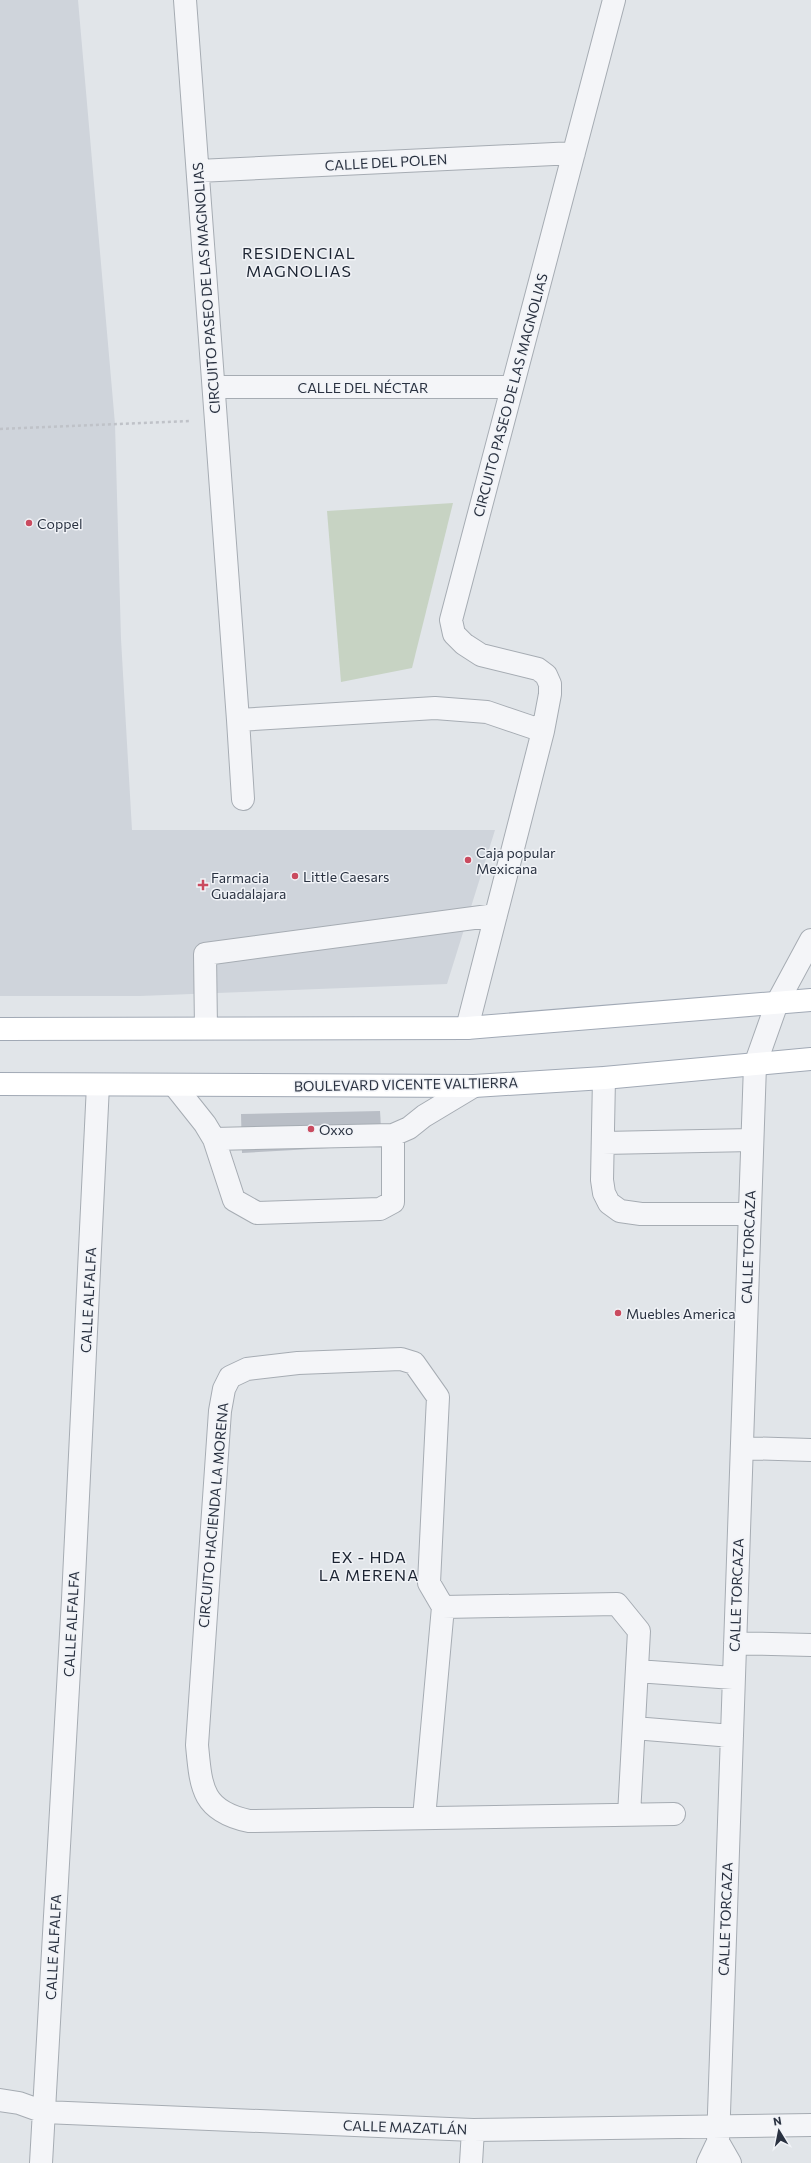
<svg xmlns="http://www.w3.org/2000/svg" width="811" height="2163" font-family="Commissioner,sans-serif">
<rect width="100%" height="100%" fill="#e1e5e9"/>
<!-- built -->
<path fill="#cfd4db" d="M0,0H78L115,424L121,639L132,830H495L447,984L140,996H0Z"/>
<!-- green -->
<path fill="#c7d3c3" d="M453,503L412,668L341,682L327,511Z"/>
<!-- building -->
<path fill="#b9bec6" d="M380,1111L382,1145L242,1153L241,1114Z"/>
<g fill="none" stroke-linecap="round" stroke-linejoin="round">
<defs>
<path id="minor" d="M185,0L238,720L435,708L487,712L543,731
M198,171L574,153
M214,387H512
M238,720L243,799
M206,1028L205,954L496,915
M467,1028L543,731L550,694V684L546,675L538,669L481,655L464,644L454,634L451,620L614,0
M604,1078L602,1180L604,1193L609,1203L620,1211L641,1214H749
M174,1085L205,1124L214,1139L393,1135L409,1128L424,1116L474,1086
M214,1139L234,1200L257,1213L380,1209L393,1202V1135
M603,1143L752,1140
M742,1448L811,1450
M443,1607L617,1604L639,1631L629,1815
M735,1643L811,1645
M637,1671L733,1678
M634,1728L732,1736
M424,1818L443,1607L429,1583L438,1397L414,1363L401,1359L298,1363L247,1369L230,1377L224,1389L220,1411L197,1745C201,1788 202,1811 249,1821C391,1819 533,1816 674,1814
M0,2100L19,2103L44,2112L473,2130L811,2125
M718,2142L730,2163
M41,2163L73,1599L98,1085
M471,2163L473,2130
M708,2163L718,2142L755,1065L777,1003L811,940"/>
<path id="major" d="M0,1029L467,1028L811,1000
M0,1084L474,1086L604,1078L811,1059"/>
</defs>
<!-- minor casing -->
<use href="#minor" stroke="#a6acb3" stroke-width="24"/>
<!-- major casing -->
<use href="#major" stroke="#a1a9b5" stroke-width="24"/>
<!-- path -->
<path stroke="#bfc2c8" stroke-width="2.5" stroke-dasharray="3 3" stroke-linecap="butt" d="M0,429L189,421"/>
<!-- minor -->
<use href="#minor" stroke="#f4f5f8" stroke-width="22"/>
<!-- major -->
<use href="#major" stroke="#fff" stroke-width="22"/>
</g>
<!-- markers -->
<g fill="#ca4b5f" stroke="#f1f3f7" stroke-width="1.5">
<circle cx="29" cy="523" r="4"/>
<circle cx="468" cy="860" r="4"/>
<circle cx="295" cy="876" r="4"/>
<path d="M201 879h4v4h4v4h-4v4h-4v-4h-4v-4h4z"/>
<circle cx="311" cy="1129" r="4"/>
<circle cx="618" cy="1313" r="4"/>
</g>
<g text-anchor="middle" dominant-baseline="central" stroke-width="3" stroke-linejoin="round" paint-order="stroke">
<!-- street labels -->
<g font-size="14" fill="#2a3241" stroke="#f1f3f7">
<text transform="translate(386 162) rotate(-3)">CALLE DEL POLEN</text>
<text transform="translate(206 288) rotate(-94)">CIRCUITO PASEO DE LAS MAGNOLIAS</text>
<text x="363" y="387">CALLE DEL NÉCTAR</text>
<text transform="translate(510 395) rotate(-75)">CIRCUITO PASEO DE LAS MAGNOLIAS</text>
<text transform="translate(406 1084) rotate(-1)">BOULEVARD VICENTE VALTIERRA</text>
<text transform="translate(748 1247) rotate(-88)">CALLE TORCAZA</text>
<text transform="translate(88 1300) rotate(-87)">CALLE ALFALFA</text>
<text transform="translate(213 1515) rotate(-85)">CIRCUITO HACIENDA LA MORENA</text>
<text transform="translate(736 1595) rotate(-88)">CALLE TORCAZA</text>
<text transform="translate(71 1624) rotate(-87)">CALLE ALFALFA</text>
<text transform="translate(725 1919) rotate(-88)">CALLE TORCAZA</text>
<text transform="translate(53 1947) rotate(-87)">CALLE ALFALFA</text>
<text transform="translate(405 2127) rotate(2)">CALLE MAZATLÁN</text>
</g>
<!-- poi labels -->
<g font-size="14" fill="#2a3241" stroke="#f1f3f7" text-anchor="start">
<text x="37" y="523">Coppel</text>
<text x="476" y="852">Caja popular<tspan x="476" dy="16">Mexicana</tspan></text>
<text x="303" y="876">Little Caesars</text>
<text x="211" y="877">Farmacia<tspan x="211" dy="16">Guadalajara</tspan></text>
<text x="319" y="1129">Oxxo</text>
<text x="626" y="1313">Muebles America</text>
</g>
<!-- quarter labels -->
<g font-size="16" letter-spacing="1" fill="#1c2432" stroke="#f1f3f7">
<text x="299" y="252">RESIDENCIAL<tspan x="299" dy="18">MAGNOLIAS</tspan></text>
<text x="369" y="1556">EX - HDA<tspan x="369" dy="18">LA MERENA</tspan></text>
</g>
</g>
<!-- north arrow -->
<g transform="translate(779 2131) rotate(350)" stroke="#f1f3f7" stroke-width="3" paint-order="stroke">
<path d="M0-3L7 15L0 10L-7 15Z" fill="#2a3241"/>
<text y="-6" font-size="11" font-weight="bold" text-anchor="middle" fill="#2a3241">N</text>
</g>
</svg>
